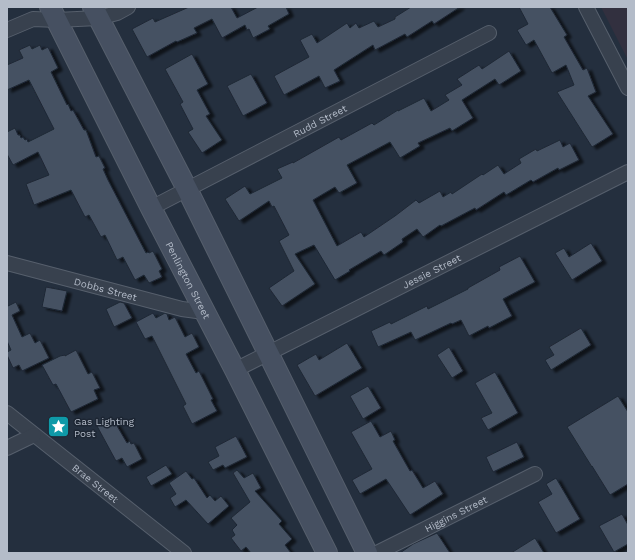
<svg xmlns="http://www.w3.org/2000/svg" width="635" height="560" font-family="'Work Sans',sans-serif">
<defs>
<filter id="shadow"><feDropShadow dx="4.5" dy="2.5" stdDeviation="1" flood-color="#0009"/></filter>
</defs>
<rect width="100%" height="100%" fill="#242f3e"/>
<!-- medical -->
<path fill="#32303f" d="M601,7H628V60Z"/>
<!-- building -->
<path fill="#455162" stroke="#1f2835" filter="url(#shadow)" d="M189,7H231L237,18L258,7H286L289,14L268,26L270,29L253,38L249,29L247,30L245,25L222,38L212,19L194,28L197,33L177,42L176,41L147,57L132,29L153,18L155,22Z
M411,7H460L434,24L432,21L407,37L405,34L375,50L373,45L334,70L340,81L325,88L319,76L284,95L274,76L309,57L300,40L312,34L317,43L347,23L350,28L356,23L359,28L374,21L378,27L395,19V17Z
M519,7H550L567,35L564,37L583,70L587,68L596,92L588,96L613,134L592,147L557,92L574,85L566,65L552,73L534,40L526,45L517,30L528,24Z
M30,45L32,49L40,45L42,50L48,47L58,68L51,72L67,105L68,104L71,111L73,110L84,130H86L96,157L99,156L105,168L103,169L108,180L146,253L148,252L149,253L153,251L162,269L159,271L162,277L149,283L144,275L135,280L123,257L117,260L105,235L101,237L89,215L85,217L71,190L34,205L26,184L49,175L38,152L13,165L7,154V132L15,128L18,135H20L21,138L23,137L25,140L27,139L28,142L54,129L29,80L7,90V65L23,58L19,50Z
M509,51L521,71L499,85L495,79L462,100L473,118L452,131L450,128L418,143L420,146L400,158L390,142L347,165L357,183L339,193L335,187L313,200L337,246L361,232L364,237L395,216L416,200L419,203L440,191L443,197L451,192L452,194L482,174L483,175L498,165L504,174L521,163L519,159L536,149L537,151L560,140L563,147L570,143L579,160L559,170L558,168L533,182L531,180L506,195L504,192L476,210L475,208L441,226L440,225L423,237L417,229L402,239L403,242L384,255L381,251L349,270L350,271L335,280L314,245L295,254L315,284L282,306L269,288L294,271L279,241L289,235L274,206L272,207L269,201L239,221L225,199L245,186L250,194L282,178L277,169L293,162V163L339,137L341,140L372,123L374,125L398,110V111L424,98L431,111L449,100L445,95L462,85L457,79L479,65L482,69Z
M192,54L208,84L197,90L210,114L206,116L222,140L202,153L188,132L193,129L180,104L183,102L165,69Z
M251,74L267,103L243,116L227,86Z
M591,243L602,261L572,280L555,253L564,248L569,257Z
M520,256L535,282L503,299L512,316L489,328L488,326L469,336L461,320L452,324L451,323L415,340L411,332L378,347L371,331L390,322L391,324L427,306L428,309L468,289V288L500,270L499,267Z
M46,287L67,291L62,311L42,307Z
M16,302L20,311L12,315L22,337L30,333L35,343L40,340L49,358L22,371L19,365L13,368L7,355V352L11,350L7,341V304L8,306Z
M120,302L124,303L132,318L114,327L106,309Z
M153,313L156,318L165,313L167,314L169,320L175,317L185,337L192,333L199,347L186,354L196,373L199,371L213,399L211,400L217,411L192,424L183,406L186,404L152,336L145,339L136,322Z
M581,328L591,345L551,370L545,360L554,355L549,347Z
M347,343L362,368L315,396L297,365L316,354L319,360Z
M449,347L463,371L452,378L437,355Z
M76,350L88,374L92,372L100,388L94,390L98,399L71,412L56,384L53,385L42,365L60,356L65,355V356Z
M495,372L518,413L488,430L481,418L492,413L475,383Z
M368,386L381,408L363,419L350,396Z
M618,396L628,412V484L610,495L592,466V467L567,427Z
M111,418L112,420L113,419L127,443L130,441L131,444L134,443L142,459L127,467L122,458L116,461L97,426Z
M371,421L380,437L391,431L395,440L393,441L410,471L412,470L423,488L435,481L443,494L410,515L386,479L360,494L352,480L372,469L351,432Z
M236,436L247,457L225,468L223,465L213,470L208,462L219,456L215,447Z
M517,442L524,457L493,472L486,457Z
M166,465L172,474L151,486L146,477Z
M237,470L244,478L253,473L261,488L255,491L282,521L279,524L292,539L285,545L291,553H251L246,547L241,551L231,538L235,535L232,530L237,525L231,518L250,502L233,473Z
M186,471L192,479L194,478L207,498L210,495L215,501L221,496L229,506L208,524L186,500L175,507L170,498L176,494L169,483Z
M556,478L580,519L556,533L538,502L552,494L546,484Z
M622,514L628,525V544L614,552L599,526Z
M437,533L450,553H400L413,544Z
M535,538L544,553H511Z"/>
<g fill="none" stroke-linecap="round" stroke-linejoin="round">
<defs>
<g id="street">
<path d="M586,7L628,88"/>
<path d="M7,30L33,19L57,20L98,18L117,13L128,7"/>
<path id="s1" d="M151,208L489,33"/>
<path id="s2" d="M7,263L182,309L204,312"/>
<path id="s3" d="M235,370L628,172"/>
<path id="s4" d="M7,413L184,553"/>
<path d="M7,448L34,435"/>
<path id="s5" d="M377,553L535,474"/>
</g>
<g id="secondary">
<path id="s6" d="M50,7L151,208L235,370L327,553"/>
<path d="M93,7L187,189L367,553"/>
</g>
</defs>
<!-- street casing -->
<use href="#street" stroke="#565f6c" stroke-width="16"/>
<!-- secondary casing -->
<use href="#secondary" stroke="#565f6c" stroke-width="22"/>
<!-- street -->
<use href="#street" stroke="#38414e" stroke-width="14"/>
<!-- secondary -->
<use href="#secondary" stroke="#465061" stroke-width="20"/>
</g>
<!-- icons -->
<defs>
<symbol id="sight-square" viewBox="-11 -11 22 22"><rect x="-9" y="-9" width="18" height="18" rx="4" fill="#0f9aa8" stroke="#1d2633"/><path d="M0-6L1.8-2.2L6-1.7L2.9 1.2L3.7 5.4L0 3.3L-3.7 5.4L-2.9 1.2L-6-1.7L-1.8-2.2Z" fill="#fff"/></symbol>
</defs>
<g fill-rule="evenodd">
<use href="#sight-square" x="46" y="414" width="25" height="25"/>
</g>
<g text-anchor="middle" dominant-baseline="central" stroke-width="3" stroke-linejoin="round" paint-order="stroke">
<!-- street labels -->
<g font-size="10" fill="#b4bcc9" stroke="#1d2633">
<text stroke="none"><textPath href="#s1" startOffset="190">Rudd Street</textPath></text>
<text stroke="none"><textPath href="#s3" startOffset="220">Jessie Street</textPath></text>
<text stroke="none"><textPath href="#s6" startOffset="306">Penlington Street</textPath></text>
<text stroke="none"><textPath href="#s2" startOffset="102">Dobbs Street</textPath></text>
<text stroke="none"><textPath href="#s4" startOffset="113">Brae Street</textPath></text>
<text stroke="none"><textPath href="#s5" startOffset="88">Higgins Street</textPath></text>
</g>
<!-- poi labels -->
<g font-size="10" fill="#b4bcc9" stroke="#1d2633" text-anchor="start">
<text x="74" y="421">Gas Lighting<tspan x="74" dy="12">Post</tspan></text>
</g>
</g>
<!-- border -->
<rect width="635" height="560" fill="none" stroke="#b4bcc9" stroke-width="16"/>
</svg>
